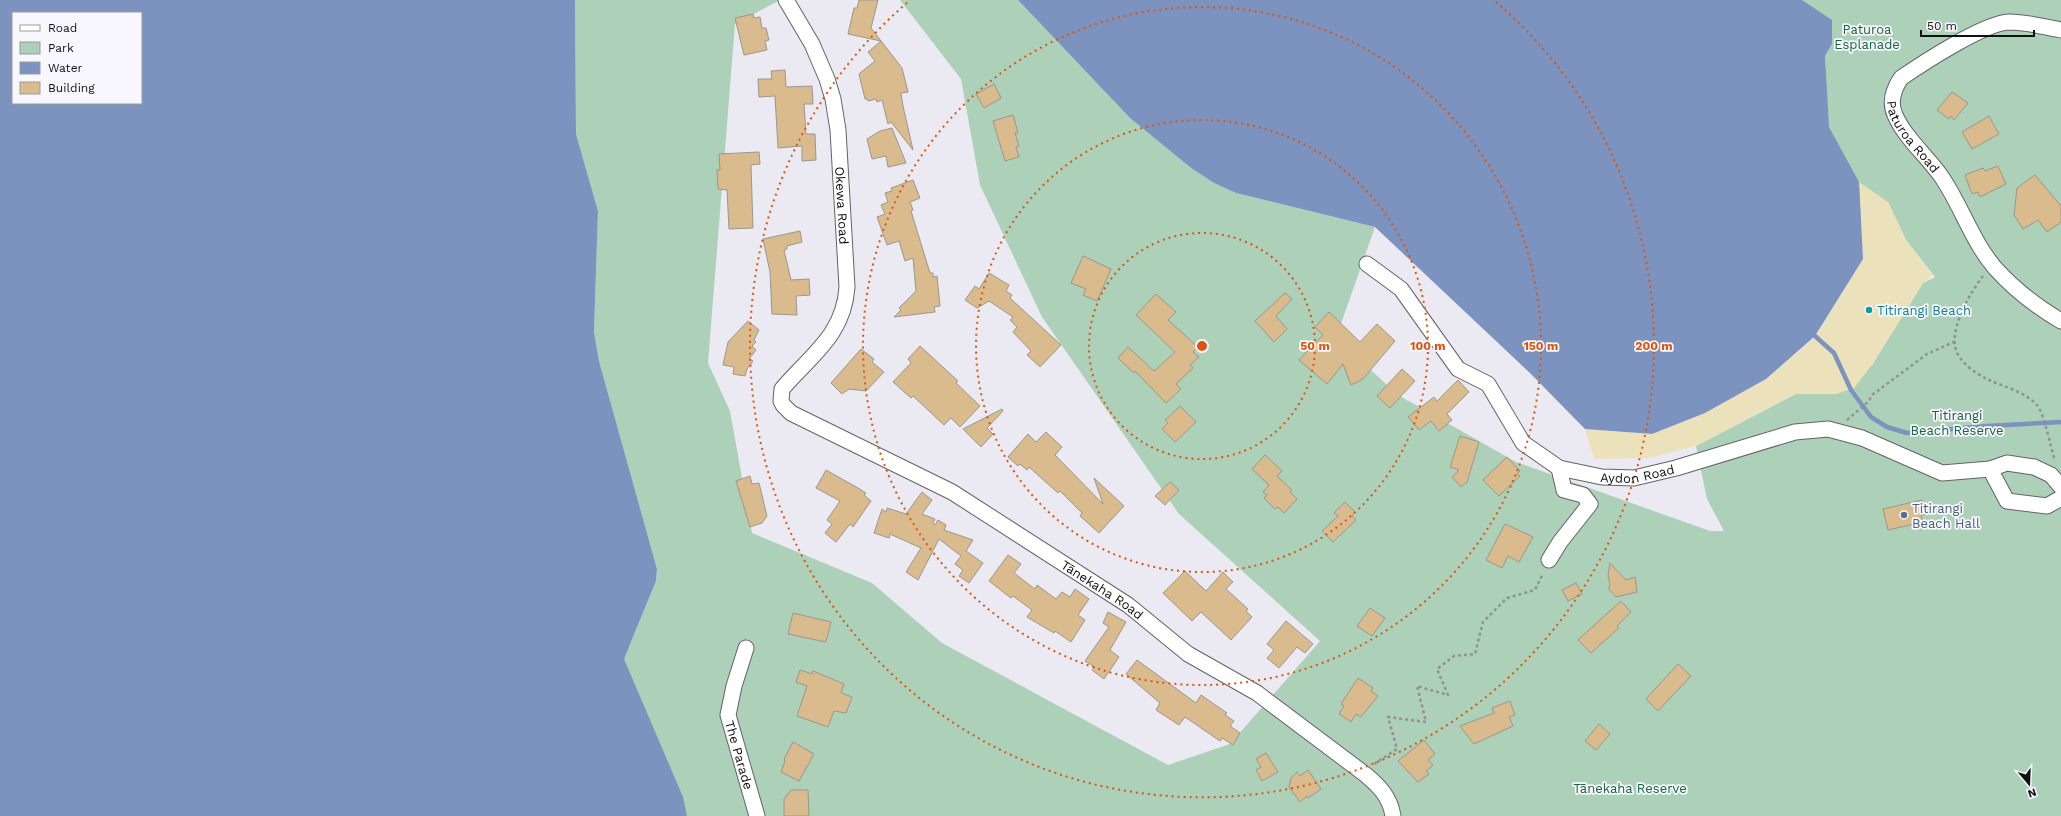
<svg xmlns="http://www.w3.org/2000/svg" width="2061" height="816" font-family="'Work Sans',sans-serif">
<rect width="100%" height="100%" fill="#ebeaf2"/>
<!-- green -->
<path fill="#add0b9" d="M575,0H780L735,24L708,363L730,411L752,533L872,583L942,643L1168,765L1230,744L1320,641L1179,514L1042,317L980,185L961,79L900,0H1018L1130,118L1191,168L1214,183L1236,193L1375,227L1336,338L1398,395L1516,462L1710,531H1724L1707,499L1696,446L1796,394H1836L1872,365L1923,283L1935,277L1906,240L1888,202L1585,429L1826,78L1825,56L1832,44L1802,0H2061V816H480L629,647L656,581L657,569L599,361L594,333L598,211L576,134Z"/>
<!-- sand -->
<path fill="#ebe2bc" d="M1859,182L1888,202L1906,240L1933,275L1923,283L1872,365L1854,388L1836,394H1796L1696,446L1650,458L1594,459L1585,429L1652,434L1705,413L1766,379L1815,337L1863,259Z"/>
<!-- water -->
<path fill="#7b93be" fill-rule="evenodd" d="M0,0H575L576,134L598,211L594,332L599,361L657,569L656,581L624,659L683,797L687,816H0ZM13,13H141V103H13Z
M1018,0H1802L1832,20V44L1825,56L1829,127L1859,182L1863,259L1815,336L1766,379L1705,413L1652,434L1585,429L1531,374L1375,227L1236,193L1214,183L1191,168L1130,118Z"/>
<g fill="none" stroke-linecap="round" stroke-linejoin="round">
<!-- stream -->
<path stroke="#7b93be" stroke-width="4.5" d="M1815,336L1834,353L1851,390L1871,417L1887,427L1907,433L1987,426L2061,422"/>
</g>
<!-- building -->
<path fill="#dabb8d" stroke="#9b968f" d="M859,0H878L871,28L902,68L908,92L901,93L903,106L913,150L891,122L888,124L882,100L877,102L876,99L868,101L867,99H865L859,74L875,61L868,52L881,41L848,34L854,8H857Z
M753,14L754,18L760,17L762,28H766L769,40L765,41L767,50L744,55L735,18Z
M785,70L786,87L812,86L813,104H804L806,134H815L816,160L802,161V146L778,148L775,96L759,97L758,79H772L771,71Z
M994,84L1001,98L984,108L976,94Z
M1952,92L1968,103L1954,120L1951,116L1949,119L1937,110Z
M1013,115L1018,133H1015L1019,146L1016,147L1019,157L1005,161L993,121Z
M1989,116L1999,134L1972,149L1962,132Z
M892,128L906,163L888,167L886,156L872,159L867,139L880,131Z
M759,152L760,164L751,165L753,228L729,229L727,190L718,189L717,170H720L719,154Z
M1998,166L2006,184L1982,196H1979L1978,192L1972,194L1965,175L1983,168L1985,171Z
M2035,175L2061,206V222L2047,232L2038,220L2023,229L2014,215L2017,188Z
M913,180L920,198L910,202L913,210L911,211L930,273H933V277L937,276L940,306L934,307L935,312L894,317L901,310L899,308L916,291L913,258L905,261L899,241L887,245L877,217L885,214L881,205L888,202L885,193L892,191L891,188Z
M800,231L802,242L787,246V249L784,250L791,280L809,279L810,295L796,296L797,315L772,314L770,272L763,239Z
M1083,256L1111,269L1097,301L1083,295L1086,289L1071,283Z
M989,273L1009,285L1006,291L1012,295L1010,298L1061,345L1040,367L1027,355L1031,351L1013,332L1017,327L1010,320L1013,317L989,301L977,308L965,300L975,286L979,289Z
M1285,293L1292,299L1276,316L1287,329L1274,342L1255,321Z
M1156,294L1176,312L1168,320L1198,347L1193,352L1199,357L1190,365L1193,368L1176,384L1181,389L1166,403L1135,371L1134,373L1118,358L1128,347L1154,371L1175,352L1136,315Z
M1329,312L1360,342L1377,324L1395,341L1363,379L1351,385L1343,364L1327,384L1299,360L1323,335L1315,327Z
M748,321L759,330L754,340L756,342L752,346L756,350L749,359L753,361L747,369L745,376L733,374L734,367L723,365L728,342Z
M920,346L958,381L956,383L980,406L960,427L951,418L944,425L913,396L911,398L893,382L911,363L908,359Z
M861,349L874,359L872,362L884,372L866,391L849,389L842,394L831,383Z
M1402,369L1415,381L1390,408L1377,396Z
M1458,380L1469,392L1447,414L1452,420L1439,431L1431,421L1419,430L1408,417L1434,397L1437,401Z
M1180,406L1196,422L1175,442L1162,429L1168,423L1165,420Z
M1002,409L1003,411L987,428L993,434L981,447L963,429Z
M1046,432L1062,447L1055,455L1103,504L1094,478L1124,506L1099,533L1080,516L1082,513L1060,491L1058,493L1029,467L1027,470L1020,464L1018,466L1008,457L1028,434L1036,442Z
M1460,436L1479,442L1467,482L1461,487L1452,477L1459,470L1450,467Z
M1265,455L1282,471L1277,476L1292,490L1290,492L1297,499L1284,513L1278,507L1275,509L1264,498L1267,495L1263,492L1269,485L1252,469Z
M1507,457L1520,471L1517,474L1520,476L1499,496L1483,480Z
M826,470L858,488L866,493L864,495L871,501L853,527L850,524L836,542L825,533L832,524L827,520L840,501L816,488Z
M750,476L752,484L759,483L767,516L762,523L750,527L736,481Z
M1170,482L1179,490L1165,505L1155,496Z
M922,492L932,500L922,514L935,519L933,523L935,525L938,520L946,525L944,530L973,540L966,551L983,563L969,583L959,576L963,570L955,564L961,556L939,539L918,580L906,572L921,548L890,534L889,538L874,533L882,509L886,512L887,508L906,514Z
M1922,500L1926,514L1921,515L1923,522L1888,530L1883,509Z
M1345,502L1355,512L1352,516L1356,520L1333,542L1322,531L1338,516L1334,513Z
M1505,524L1533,537L1519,562L1508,556L1502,568L1486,560Z
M1008,555L1021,564L1014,573L1035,589L1037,585L1056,599L1062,592L1070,597L1075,589L1089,599L1078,615L1085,620L1071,642L1055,631L1054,633L1027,617L1032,610L1013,596L1011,598L989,581Z
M1610,563L1626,580L1635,577L1637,592L1616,597L1608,588L1610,586L1608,575Z
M1185,571L1206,591L1223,572L1233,582L1226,589L1248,609L1246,611L1252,617L1231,640L1201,612L1192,621L1163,593Z
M1576,583L1582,594L1568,601L1562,590Z
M1621,601L1631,612L1617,626L1619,628L1591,653L1578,640Z
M1370,608L1385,618L1372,636L1357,626Z
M1108,612L1126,622L1110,650L1119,657L1104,679L1092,670L1095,667L1085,661L1109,627L1103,623Z
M793,613L831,622L826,642L788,634Z
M1286,621L1313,644L1305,653L1297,647L1279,668L1267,658L1274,650L1267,644Z
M1137,660L1196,703L1201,695L1227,713L1225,715L1234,721L1230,726L1240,733L1233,745L1222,738L1220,741L1185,717L1179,725L1156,710L1160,703L1126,674Z
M1678,664L1691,676L1658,711L1646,699Z
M800,670L812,674L813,671L844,684L841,693L852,697L846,713L834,711L828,727L797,716L807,686L796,682Z
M1358,678L1373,688L1371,691L1378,696L1361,717L1356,714L1351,722L1339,714L1344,706L1341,704Z
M1510,701L1515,715L1509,717L1513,726L1474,744L1460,726L1494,713L1492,708Z
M1599,724L1610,734L1596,750L1585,741Z
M1424,740L1435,754L1428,760L1433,765L1426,771L1429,774L1418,782L1398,761Z
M793,742L814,754L799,781L781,772L784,764L785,760L784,759Z
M1266,753L1278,772L1262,781L1256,770L1261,767L1256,759Z
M1308,770L1321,789L1308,798L1307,796L1300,802L1289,787L1291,778L1297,772L1300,776Z
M791,790H808L809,816H784V799Z"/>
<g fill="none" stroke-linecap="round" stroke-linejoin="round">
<defs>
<g id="minor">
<path id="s1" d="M786,0L812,44L827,79L833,99L838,130L847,287C844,335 811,355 782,389L781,401L783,405L791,413L952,492L1128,605L1188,654L1257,693L1366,775C1380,787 1390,797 1393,816"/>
<path id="s2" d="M2061,30C2044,27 2027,22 2009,22C1984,23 1923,63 1901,78C1893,90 1889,102 1895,115C1905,138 1927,156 1941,176C1961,205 1972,241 1995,268C2014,289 2037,307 2061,321"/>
<path id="s3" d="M1367,264L1401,289L1458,369L1488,384L1523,443L1559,468L1602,477L1634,478L1676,468L1795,432L1828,429L1862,438L1942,473L1990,469L2007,463L2034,467L2051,475L2061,487"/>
<path d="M1990,469L2007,501L2047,506L2061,498"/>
<path d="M1549,560L1560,542L1590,504L1583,495L1564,490L1559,468"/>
<path id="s4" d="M746,648L734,686L728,715L757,816"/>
</g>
</defs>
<!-- minor casing -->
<use href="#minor" stroke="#646269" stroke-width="17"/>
<!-- path -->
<path stroke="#919196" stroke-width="2.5" stroke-dasharray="3 3" stroke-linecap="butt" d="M1983,276C1970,293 1952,324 1955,346C1957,361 1976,374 1989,380C2005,387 2025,392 2037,405C2044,413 2051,449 2055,461
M1847,420L1869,401L1872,395L1927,354L1956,341
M1374,764L1397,749L1388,717L1426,722L1417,686L1448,695L1437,669L1454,656L1475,654L1483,622L1507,598L1535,590L1543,573"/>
<!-- minor -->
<use href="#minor" stroke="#fff" stroke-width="15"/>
</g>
<!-- distance rings -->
<g fill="none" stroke="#dd550c" stroke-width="2" stroke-dasharray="2 4">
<circle cx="1202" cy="346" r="113"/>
<circle cx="1202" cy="346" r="226"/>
<circle cx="1202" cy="346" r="339"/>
<path d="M1496 2A452 452 0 1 1 908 2"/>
</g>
<!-- markers -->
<circle fill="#0f9aa8" stroke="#f9f7fe" stroke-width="1.5" cx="1869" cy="310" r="4"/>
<circle fill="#5c6f8a" stroke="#f9f7fe" stroke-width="1.5" cx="1904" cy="515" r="4"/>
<g text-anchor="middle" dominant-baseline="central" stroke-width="3.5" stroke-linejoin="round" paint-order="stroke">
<!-- park labels -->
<g font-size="13" fill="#13673f" stroke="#f9f7fe">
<text x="1867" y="29">Paturoa<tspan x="1867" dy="15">Esplanade</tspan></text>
<text x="1957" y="415">Titirangi<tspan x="1957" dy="15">Beach Reserve</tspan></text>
<text x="1630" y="788">Tānekaha Reserve</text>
</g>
<!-- street labels -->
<g font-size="13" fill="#101012" stroke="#f9f7fe">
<text stroke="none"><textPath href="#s2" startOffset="242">Paturoa Road</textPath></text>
<text stroke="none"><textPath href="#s1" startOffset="217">Okewa Road</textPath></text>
<text stroke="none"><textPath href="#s3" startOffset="366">Aydon Road</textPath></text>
<text stroke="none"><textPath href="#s1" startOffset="809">Tānekaha Road</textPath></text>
<text stroke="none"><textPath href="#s4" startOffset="111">The Parade</textPath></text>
</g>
<!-- culture labels -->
<g font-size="13" fill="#0d838f" stroke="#f9f7fe" text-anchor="start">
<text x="1877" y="310">Titirangi Beach</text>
</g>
<!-- service labels -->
<g font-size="13" fill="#4e5e75" stroke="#f9f7fe" text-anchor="start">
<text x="1912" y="508">Titirangi<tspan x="1912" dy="15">Beach Hall</tspan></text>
</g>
</g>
<circle cx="1202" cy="346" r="6" fill="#dd550c" stroke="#f9f7fe" stroke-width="2"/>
<g font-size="12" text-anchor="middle" font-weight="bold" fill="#dd550c" stroke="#f9f7fe" stroke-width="3.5" stroke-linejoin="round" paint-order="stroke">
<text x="1315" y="350">50 m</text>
<text x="1428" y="350">100 m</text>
<text x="1541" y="350">150 m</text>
<text x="1654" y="350">200 m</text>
</g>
<!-- legend -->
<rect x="12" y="12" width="130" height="92" fill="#f9f7fe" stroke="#9c9ba0"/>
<rect x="20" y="25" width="20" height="6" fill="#ffffff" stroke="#9c9ba0"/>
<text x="48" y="32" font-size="12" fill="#101012">Road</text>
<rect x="20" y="42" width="20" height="12" fill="#add0b9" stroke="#9c9ba0"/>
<text x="48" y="52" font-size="12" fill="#101012">Park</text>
<rect x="20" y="62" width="20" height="12" fill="#7b93be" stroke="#9c9ba0"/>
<text x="48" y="72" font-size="12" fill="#101012">Water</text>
<rect x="20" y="82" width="20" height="12" fill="#dabb8d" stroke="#9c9ba0"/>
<text x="48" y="92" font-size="12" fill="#101012">Building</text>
<!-- north arrow -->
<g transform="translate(2029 784) rotate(161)" stroke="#f9f7fe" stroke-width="3" paint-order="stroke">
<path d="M0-3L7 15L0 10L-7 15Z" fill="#101012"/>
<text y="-6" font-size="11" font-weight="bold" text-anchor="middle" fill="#101012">N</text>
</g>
<!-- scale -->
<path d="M1921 30v6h113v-6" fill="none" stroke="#101012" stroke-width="2"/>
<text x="1927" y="30" font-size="12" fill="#101012" stroke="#f9f7fe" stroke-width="3" paint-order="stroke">50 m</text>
</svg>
